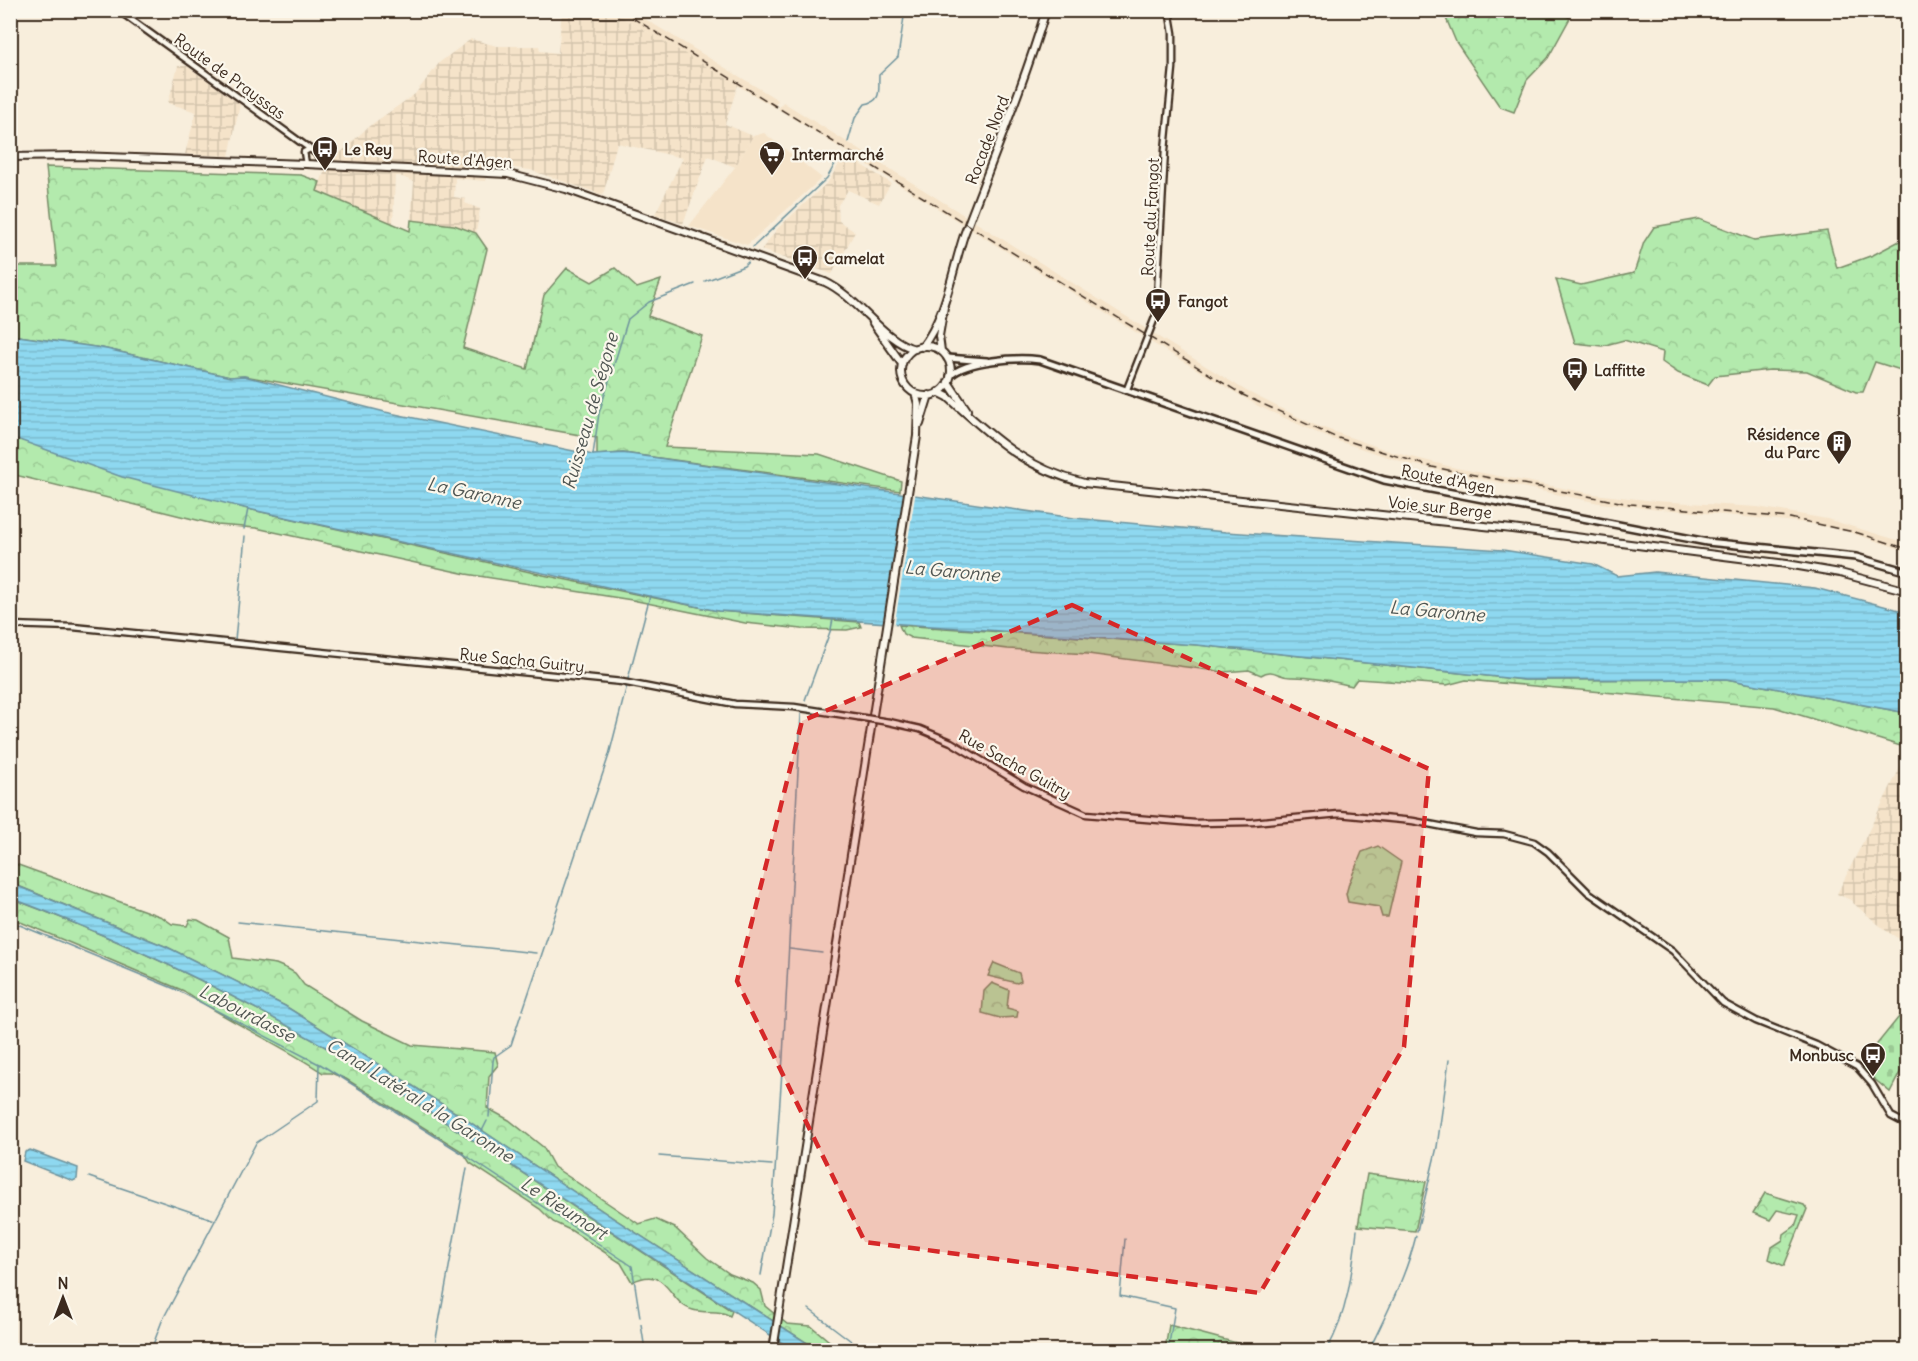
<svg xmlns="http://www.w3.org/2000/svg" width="1918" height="1361" font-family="Delius,sans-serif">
<defs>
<pattern id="industrial-grid" width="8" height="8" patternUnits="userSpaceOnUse" patternTransform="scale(1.5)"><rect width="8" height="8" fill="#f5e3c9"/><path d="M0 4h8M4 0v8" fill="none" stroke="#d3c3ac"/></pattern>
<pattern id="forest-crowns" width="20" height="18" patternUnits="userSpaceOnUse" patternTransform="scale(1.5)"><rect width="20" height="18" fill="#b3eaad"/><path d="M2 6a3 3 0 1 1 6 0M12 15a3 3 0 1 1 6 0" fill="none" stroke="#9bc994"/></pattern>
<pattern id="cemetery-stones" width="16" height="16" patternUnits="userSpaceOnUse" patternTransform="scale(1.5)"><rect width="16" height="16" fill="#b3eaad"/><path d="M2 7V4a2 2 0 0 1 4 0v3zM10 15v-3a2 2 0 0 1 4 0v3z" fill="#9bc994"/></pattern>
<pattern id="water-rules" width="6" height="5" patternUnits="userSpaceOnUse" patternTransform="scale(1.5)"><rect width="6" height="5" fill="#8ed8f0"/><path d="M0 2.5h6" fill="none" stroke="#7bbacd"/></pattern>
</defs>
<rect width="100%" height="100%" fill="#f8eedc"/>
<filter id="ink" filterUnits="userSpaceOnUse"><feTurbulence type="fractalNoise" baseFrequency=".0167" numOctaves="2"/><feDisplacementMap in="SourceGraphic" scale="12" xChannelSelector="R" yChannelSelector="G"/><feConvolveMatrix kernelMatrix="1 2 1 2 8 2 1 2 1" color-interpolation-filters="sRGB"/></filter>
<g filter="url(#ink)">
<!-- built -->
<path fill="#f5e3c9" d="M612,11H632L778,100L774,107Z
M783,102L1148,330L1145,338L778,109Z
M764,133L822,178L747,245L689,226L735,167L753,136Z
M1152,333L1248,392L1284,410L1315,425L1392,452L1456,468L1594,494L1655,501L1758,507L1827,519L1907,543V551L1845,531L1807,523L1599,503L1410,464L1331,439L1258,406L1149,341Z"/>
<!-- industrial -->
<path fill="url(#industrial-grid)" d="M562,11H612L738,85L725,124L753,136L735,167L708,156L683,224L655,214L683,158L617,143L603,195L530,170L508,167L488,165L485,181L455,178L454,197L466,199L465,203L480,209L476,233L454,225L411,220L414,182L400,176H395L393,224L317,190L324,173L334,159L368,127L415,94L440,62L471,39L497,46H539L540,51L558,53Z
M178,66H187L240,104L229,156L185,154L196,112L168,103Z
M845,155L891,183L879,204L848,190L838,205L839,221L855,232L832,274L761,250L778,228L828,182Z
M1907,754H1908L1907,944L1885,930L1853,903V901L1837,894Z"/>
<!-- forest -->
<path fill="url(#forest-crowns)" stroke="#778a66" stroke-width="1.5" d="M1443,11H1558L1570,18L1548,58L1527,80L1514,112L1500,107L1456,42Z
M46,167L301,175L320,182L317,191L410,231L411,220L454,225L476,233L487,249L463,348L527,369L544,295L567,268L592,282L615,268L637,288L661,280L648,316L702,336L665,447L819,454L901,481L900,491L623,453L597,455V438L244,376L230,377L102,348L11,335V266H57Z
M1699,219L1754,240L1827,231L1837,268L1873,255L1907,237V372L1875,362L1863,392H1856L1807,371L1770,370L1715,376L1708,385L1678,373L1662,362L1663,352L1624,340L1602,346L1575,343L1556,279L1581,285L1634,273L1644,242L1654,227Z
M11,437L248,509L548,576L718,611L859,622L861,627L847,630L802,629L745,623L632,600L466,574L256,528L217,525L11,474Z
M899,625L1198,645L1525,680L1726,679L1907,713V748L1774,707L1466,680L1447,685L1357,679L1352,686C1330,681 1314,677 1292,677C1278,678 1274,667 1261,675L1249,670L1224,672L1088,654L1008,649L911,638L903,634Z
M1378,846L1401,862L1388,917H1382L1379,907L1348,902L1346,894L1349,883L1362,852Z
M10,862L162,917L172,924L187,926L190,919L198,920L229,937L233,958L276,964L288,969L295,973L304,985L362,1021L412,1045L495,1052L498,1065L489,1076L487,1108L509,1120L543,1147L554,1167L639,1224L655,1219L675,1228L707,1258L730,1274L753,1283L761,1290L765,1306L787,1324L811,1326L840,1350H818L613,1218L456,1113L285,1006L167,947L11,883Z
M10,898C139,946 261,1007 378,1078L732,1311L730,1316C719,1309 706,1314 693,1310C667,1303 669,1264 632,1282L621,1263L572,1231L553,1222L540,1209L470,1163L463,1152L346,1079L331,1073H323C279,1043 228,1022 184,991L11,918Z
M994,963L1019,973L1021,981L1017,983L988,976Z
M992,983L1009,990L1007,1008L1018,1011L1017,1017L1000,1018L982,1013L984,991Z
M1367,1174L1426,1182L1415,1231L1358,1226Z
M1765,1193L1804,1205L1807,1209L1784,1266L1769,1259L1772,1247L1783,1240L1784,1234L1795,1226L1799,1215L1777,1210L1770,1220L1753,1213Z
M1169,1325L1263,1350H1165Z"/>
<!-- cemetery -->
<path fill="url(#cemetery-stones)" stroke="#778a66" stroke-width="1.5" d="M1907,1007V1059L1890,1092L1861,1068V1064Z"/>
<!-- water -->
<path fill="url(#water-rules)" stroke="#6d929c" stroke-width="1.5" d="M11,335L102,348L230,377L244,376L385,412L593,455L623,453L1074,518L1226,532L1503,550L1593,564L1617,576L1655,572L1815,588L1907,612V713L1726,679L1525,680L1197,645L718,611L248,509L122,477L11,437Z
M10,883L167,947L285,1006L456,1113L613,1218L818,1350H793L378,1078C261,1007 139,946 11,898Z
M30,1150L78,1168L77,1179L73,1181L23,1161L25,1152Z"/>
<!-- pier -->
<path fill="#f8eedc" d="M904,489L916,490L894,628L882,627Z"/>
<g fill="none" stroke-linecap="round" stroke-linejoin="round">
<!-- stream -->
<path stroke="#6d929c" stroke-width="1.5" d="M848,142L855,118L865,104C883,101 878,89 879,75L898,57L905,10
M753,247L827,178L839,157
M705,281L744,266L748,262
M593,455L599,413L628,319L649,302L695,284
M244,529L248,509
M235,640L245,536
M628,679L650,596
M805,700L831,629L833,619
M10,921L175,989L319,1064L318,1101L256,1143L162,1321L151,1350
M238,922L536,953
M790,949L822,953
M523,1010L609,755L627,685
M320,1064L468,1157L632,1266L640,1317
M489,1117L493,1061L494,1057L511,1045L521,1014
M482,1131L487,1121
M659,1156L772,1165
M89,1177L215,1220
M1417,1231L1437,1147L1449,1060
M1125,1239L1120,1296L1175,1308L1168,1350
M761,1275L772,1214L783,1057L801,714
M809,1309L863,1350
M641,1324L645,1350
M434,1350L467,1168
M1327,1350C1348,1312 1352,1273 1357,1230
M1369,1350C1387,1313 1406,1276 1416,1236"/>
<defs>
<path id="tertiary" d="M118,10L310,149
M306,164L304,152L310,149L319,156L322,164
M1127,389L1156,315L1165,150L1173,68V33L1169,10
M10,625L73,627L622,682L735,704L794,707L858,717
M889,722L920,729L951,742L1024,786L1086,814L1195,823L1253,822L1339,814L1413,821L1476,833L1504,834L1534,842L1548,852L1588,892L1673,951L1723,1003L1756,1021L1816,1045L1857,1067L1872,1084L1891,1116L1908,1125"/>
<path id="secondary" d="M947,358L987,361
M950,376C967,360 1017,357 1040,360L1384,480L1707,542L1856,557L1908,572"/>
<path id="primary" d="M10,157L78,156L306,164L508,174L566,189L825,282C858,297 884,342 915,349
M873,323L902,364
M901 371a25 25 0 1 1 50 0a25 25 0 1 1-50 0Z
M922,347C946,317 952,271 964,235C992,160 1023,87 1046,10
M941,351L939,336L944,307
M948,382L967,410
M938,392L948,397C992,437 1024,468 1084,483L1512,529L1787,564L1840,573L1908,591
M920,424L929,395
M773,1350L917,436L918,404L915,393"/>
</defs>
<!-- tertiary casing -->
<use href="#tertiary" stroke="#3b2a1e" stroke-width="9"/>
<!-- secondary casing -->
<use href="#secondary" stroke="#3b2a1e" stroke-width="10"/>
<!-- primary casing -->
<use href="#primary" stroke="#3b2a1e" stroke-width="10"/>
<!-- tertiary -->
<use href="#tertiary" stroke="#fbf7ec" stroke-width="4.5"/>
<!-- secondary -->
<use href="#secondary" stroke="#fbf7ec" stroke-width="5"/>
<!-- primary -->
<use href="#primary" stroke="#fbf7ec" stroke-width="6"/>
<!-- rail -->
<path stroke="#3b2a1e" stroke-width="1.5" stroke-dasharray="9 4.5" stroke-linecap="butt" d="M620,10L1243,395L1335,437L1432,467L1630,504L1790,518L1858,533L1908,549"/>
<defs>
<path id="tertiary-bridge" d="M858,717L889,722"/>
</defs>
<!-- tertiary-bridge casing -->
<use href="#tertiary-bridge" stroke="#3b2a1e" stroke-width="9" stroke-linecap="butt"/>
<!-- tertiary-bridge -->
<use href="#tertiary-bridge" stroke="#fbf7ec" stroke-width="4.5"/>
</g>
</g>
<!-- marked area -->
<path fill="#d62828" fill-opacity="0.2" stroke="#d62828" stroke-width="4.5" stroke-dasharray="12 8" stroke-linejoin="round" d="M1072,605L1429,769L1404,1047L1260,1293L865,1242L737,981L802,721Z"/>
<!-- icons -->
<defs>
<symbol id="bus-pin" viewBox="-11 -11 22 30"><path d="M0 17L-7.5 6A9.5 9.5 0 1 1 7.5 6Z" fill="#3b2a1e" stroke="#fbf7ec"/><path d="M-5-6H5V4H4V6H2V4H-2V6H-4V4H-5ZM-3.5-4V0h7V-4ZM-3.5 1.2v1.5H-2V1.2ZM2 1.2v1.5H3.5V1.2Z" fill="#fff"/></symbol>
<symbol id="supermarket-pin" viewBox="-11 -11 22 30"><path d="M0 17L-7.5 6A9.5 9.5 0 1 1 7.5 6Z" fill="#3b2a1e" stroke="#fbf7ec"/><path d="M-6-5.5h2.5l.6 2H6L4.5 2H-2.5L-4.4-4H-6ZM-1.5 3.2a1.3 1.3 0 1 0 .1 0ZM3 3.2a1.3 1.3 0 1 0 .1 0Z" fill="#fff"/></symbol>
<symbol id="building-pin" viewBox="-11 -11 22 30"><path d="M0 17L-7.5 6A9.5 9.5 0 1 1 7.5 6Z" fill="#3b2a1e" stroke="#fbf7ec"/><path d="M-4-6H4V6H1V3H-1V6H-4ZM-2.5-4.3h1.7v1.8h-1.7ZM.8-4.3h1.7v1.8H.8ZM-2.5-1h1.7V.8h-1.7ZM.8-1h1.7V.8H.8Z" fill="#fff"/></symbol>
</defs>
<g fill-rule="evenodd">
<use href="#bus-pin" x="310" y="134" width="30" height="40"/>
<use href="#supermarket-pin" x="757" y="139" width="30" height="40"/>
<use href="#bus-pin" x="790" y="243" width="30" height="40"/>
<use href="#bus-pin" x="1143" y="286" width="30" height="40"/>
<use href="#bus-pin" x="1560" y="355" width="30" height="40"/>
<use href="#building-pin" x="1824" y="428" width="30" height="40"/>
<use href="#bus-pin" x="1858" y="1040" width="30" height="40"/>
</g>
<g text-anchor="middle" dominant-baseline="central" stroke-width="4.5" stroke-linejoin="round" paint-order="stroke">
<!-- street labels -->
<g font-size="16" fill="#3b2a1e" stroke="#fbf7ec">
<text transform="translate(230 76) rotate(36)">Route de Prayssas</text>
<text transform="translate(987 140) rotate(-69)">Rocade Nord</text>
<text transform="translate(465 159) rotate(4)">Route d'Agen</text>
<text transform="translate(1150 217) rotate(-87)">Route du Fangot</text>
<text transform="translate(1448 479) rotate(11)">Route d'Agen</text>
<text transform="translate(1440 507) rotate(6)">Voie sur Berge</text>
<text transform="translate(522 660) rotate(6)">Rue Sacha Guitry</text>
<text transform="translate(1015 764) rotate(29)">Rue Sacha Guitry</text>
</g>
<!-- poi labels -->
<g font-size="16" font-weight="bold" fill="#3b2a1e" stroke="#fbf7ec" text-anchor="start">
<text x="344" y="149">Le Rey</text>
<text x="792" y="154">Intermarché</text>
<text x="824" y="258">Camelat</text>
<text x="1178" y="301">Fangot</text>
<text x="1594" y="370">Laffitte</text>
<text x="1820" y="434" text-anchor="end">Résidence<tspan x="1820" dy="18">du Parc</tspan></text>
<text x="1854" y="1055" text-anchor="end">Monbusc</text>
</g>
<!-- water labels -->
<g font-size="18" font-style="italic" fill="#505652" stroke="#fbf7ec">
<text transform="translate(590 411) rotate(-74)">Ruisseau de Ségone</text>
<text transform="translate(474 493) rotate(12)">La Garonne</text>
<text transform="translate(952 571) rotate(5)">La Garonne</text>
<text transform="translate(1437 611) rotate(5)">La Garonne</text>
<text transform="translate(247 1013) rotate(27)">Labourdasse</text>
<text transform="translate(420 1100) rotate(32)">Canal Latéral à la Garonne</text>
<text transform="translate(564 1208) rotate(33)">Le Rieumort</text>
</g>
</g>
<!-- margin -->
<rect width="1918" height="1361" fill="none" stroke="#fbf7ec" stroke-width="36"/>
<rect x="18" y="18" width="1882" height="1325" fill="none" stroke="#3b2a1e" stroke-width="2" filter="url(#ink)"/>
<!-- north arrow -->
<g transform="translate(63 1298)" stroke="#fbf7ec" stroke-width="4.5" paint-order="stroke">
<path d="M0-4.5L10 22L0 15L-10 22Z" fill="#3b2a1e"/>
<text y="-9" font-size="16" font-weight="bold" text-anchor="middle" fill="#3b2a1e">N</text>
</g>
</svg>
